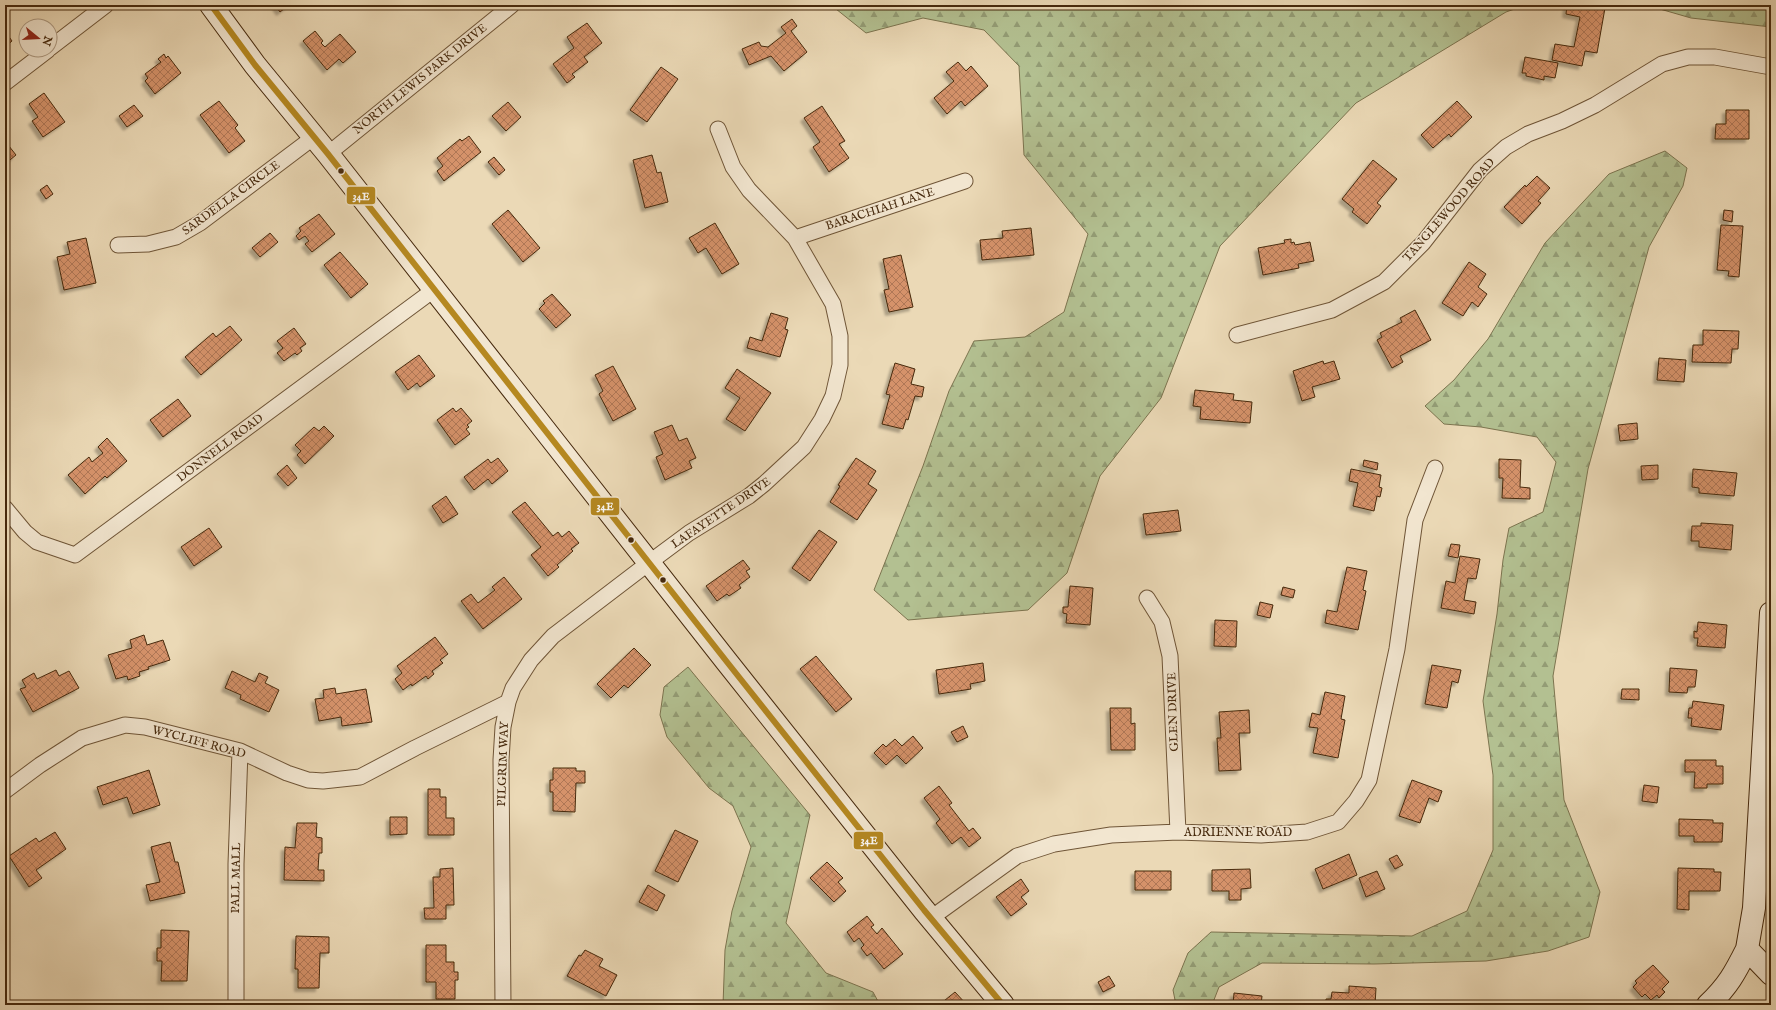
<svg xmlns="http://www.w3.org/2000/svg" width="1776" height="1010" font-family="'IM FELL English',serif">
<defs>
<pattern id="forest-firs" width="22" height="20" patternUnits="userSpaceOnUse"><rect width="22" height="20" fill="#b3c091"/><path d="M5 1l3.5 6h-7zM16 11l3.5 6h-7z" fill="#939c75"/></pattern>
<pattern id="building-cross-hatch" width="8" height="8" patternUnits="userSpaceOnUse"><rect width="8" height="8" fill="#d5926a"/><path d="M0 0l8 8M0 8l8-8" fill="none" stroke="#af7756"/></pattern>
<filter id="shadow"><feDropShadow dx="-3.5" dy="3.5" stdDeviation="1" flood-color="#0004"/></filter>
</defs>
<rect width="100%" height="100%" fill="#ebd9b6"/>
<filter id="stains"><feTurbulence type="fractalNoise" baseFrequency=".005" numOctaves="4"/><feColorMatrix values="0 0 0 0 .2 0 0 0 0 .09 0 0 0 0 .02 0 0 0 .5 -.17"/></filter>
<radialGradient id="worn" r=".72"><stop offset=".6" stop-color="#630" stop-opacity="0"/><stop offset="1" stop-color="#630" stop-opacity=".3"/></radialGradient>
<!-- forest -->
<path fill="url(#forest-firs)" stroke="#7c744f" d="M831,5H1526L1506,12L1356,103L1220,246L1161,398L1100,476L1067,573L1028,610L908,620L874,590L923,466L949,391L974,341L1025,337L1064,312L1088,234L1024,155L1019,66L984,30L923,18L866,33Z
M1646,5H1769L1771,27L1691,18Z
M1665,151L1687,168L1683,186L1649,247L1588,469L1553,676L1564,800L1600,892L1589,937L1548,951L1486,961L1374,964L1262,963L1219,987L1212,1005H1176L1173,990L1188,953L1211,932L1412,936L1467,911L1493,850V775L1483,701L1497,614L1503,560L1509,528L1543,512L1556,462L1537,437L1481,427L1444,424L1425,406L1454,380L1488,339L1545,243L1609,174Z
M688,667L810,815L786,923L826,973L873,992L880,1005H723L725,950L732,911L751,847L733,806L709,788L667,737L660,715L664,687Z"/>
<!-- building -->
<path fill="url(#building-cross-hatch)" stroke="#46290d" filter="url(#shadow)" d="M275,5H289L280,12Z
M1567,5H1592L1605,8L1597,53L1585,51L1582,66L1552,60L1555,44L1574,47L1580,17L1566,14Z
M792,19L797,26L791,31L807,52L784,71L771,56L749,65L742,49L759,42L761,46L768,47L786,33L781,27Z
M587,23L602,43L584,57L588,62L572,74L575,77L567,83L553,64L574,48L567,37Z
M5,31L12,41L5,47Z
M315,31L323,41L321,43L325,47L340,34L356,52L343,63L339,59L327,70L303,41Z
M164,54L166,58L168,56L181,73L155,94L145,81L148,78L145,74L161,62L158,59Z
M1525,57L1558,63L1555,78L1544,76V80L1526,76V73H1522Z
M958,62L966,71L971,66L988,86L965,106L961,101L947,114L934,98L954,81L946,72Z
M661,67L678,79L647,122L630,110Z
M44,93L65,122L43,137L32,121L38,117L29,104Z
M219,101L238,125L235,128L245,141L229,153L200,115Z
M1457,101L1472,117L1451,137L1449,134L1433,148L1421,135Z
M508,102L521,117L506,131L492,116Z
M134,105L143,116L127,127L119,116Z
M822,106L845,141L839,144L849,158L829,172L813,147L820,142L804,118Z
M1726,110H1749V139H1715L1716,124H1726Z
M469,136L481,152L444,181L437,171L443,166L437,158L460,139L462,141Z
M5,141L16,155L5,164Z
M652,155L657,173L661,172L668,202L645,208L633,160Z
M494,157L505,170L499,175L488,162Z
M1373,160L1397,179L1377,203L1381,206L1367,224L1352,212L1354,209L1342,199Z
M1537,176L1550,188L1538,201L1541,203L1522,224L1504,207L1525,185L1526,187Z
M47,185L53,194L46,199L40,190Z
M508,210L540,248L523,262L492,224Z
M1724,210L1733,211L1732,222L1723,220Z
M319,214L335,234L312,252L305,244L309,241L305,236L299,240L296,236L301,231L299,228Z
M715,223L739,264L722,274L706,248L698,253L689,238Z
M1721,225L1743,226L1739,277L1728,276L1729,271L1717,270Z
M1031,228L1034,255L982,260L980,240L1003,238L1002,231Z
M270,233L278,242L260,257L252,248Z
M86,238L96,283L64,290L57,257L70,254L67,242Z
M1291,239V243L1294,242L1295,245L1310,242L1314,261L1298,264L1299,268L1263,275L1258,248L1285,243L1284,240Z
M340,252L368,284L351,298L324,265Z
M901,255L913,307L889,312L884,290L889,289L883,259Z
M1469,262L1486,274L1478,287L1487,294L1478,307L1472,302L1463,316L1442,303Z
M552,294L571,315L556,328L539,309L545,303L543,301Z
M1415,310L1431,340L1400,356L1403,362L1392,368L1377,340L1382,337L1380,333L1402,322L1400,318Z
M771,313L788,318L785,329L788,330L780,357L747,348L750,337L762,341Z
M230,326L242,340L201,375L185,357L213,333L216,337Z
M294,328L306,344L300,348L302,351L297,355L295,353L284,361L277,353L283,348L277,341Z
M1703,330L1739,331L1738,349H1732L1731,363L1692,362L1693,345H1703Z
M419,355L435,376L420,387L417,383L408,390L395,372Z
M1659,358L1686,360L1684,382L1657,380Z
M1323,361L1324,364L1334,361L1340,379L1312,387L1315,397L1302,401L1293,371Z
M895,363L915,369L911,384L924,387L922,397L915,396L908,420L906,419L903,429L882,424L890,395L886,394Z
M613,366L636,409L613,421L599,394L603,391L595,375Z
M737,369L771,393L745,431L726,419L740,398L725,388Z
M1195,390L1234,394L1233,400L1252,402L1250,423L1200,419L1201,407L1193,406Z
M178,399L191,416L163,437L150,420Z
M453,408L456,412L461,408L472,421L467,425L469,427L466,429L470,434L455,445L437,420Z
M1637,423L1638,439L1620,441L1618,425Z
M672,425L679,441L687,438L696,458L689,461L692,468L665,480L656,457L663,454L654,432Z
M324,426L334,436L305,464L297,455L301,451L295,445L314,427L319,431Z
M107,438L127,461L107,478L105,476L85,494L68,475L89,457L92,462L103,453L98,447Z
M498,458L508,471L492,484L488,479L474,490L464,477L488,459L491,463Z
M856,458L876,471L868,484L877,490L857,520L830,502L840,486L838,485Z
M1499,459L1521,460L1520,487L1530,488V499L1502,498L1503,478H1499Z
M1364,460L1378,463L1377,470L1363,466Z
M287,465L297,478L288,486L277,474Z
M1658,465V479L1642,480L1641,466Z
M1351,469L1381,475L1379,487L1382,488L1380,497L1377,496L1374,511L1353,506L1358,483L1349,481Z
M1693,469L1737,473L1734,496L1699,493V488L1692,487Z
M446,496L458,514L443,523L432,506Z
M525,502L553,536L558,532L562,537L569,531L579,543L571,549L573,551L557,565L559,567L548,576L531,555L541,547L512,512Z
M1178,510L1181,531L1146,535L1143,514Z
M1701,523L1733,525L1731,550L1699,547V541H1691L1692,526H1701Z
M209,528L222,547L194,566L181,547Z
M819,530L837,542L810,581L792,568Z
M1451,544L1460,545L1458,558L1448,556Z
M1460,556L1480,559L1476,579L1468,578L1464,600L1476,602L1474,614L1441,608L1446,581L1455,583Z
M743,560L750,569L746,571L750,577L739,585L741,588L729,596L727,594L717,601L706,586Z
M1347,567L1367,571L1363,590L1366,591L1358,630L1325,623L1327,610L1337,612Z
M504,577L522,599L483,629L461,601L471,594L478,603L495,590L492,587Z
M1070,586L1093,588L1090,625L1066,623L1067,614L1063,613V607H1068Z
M1283,587L1295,590L1293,598L1281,595Z
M1260,602L1273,605L1270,618L1257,615Z
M1215,620L1237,621L1236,647L1214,646Z
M1698,622L1727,625L1725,648L1697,646L1698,638H1694V631L1697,632Z
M144,635L147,645L163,640L170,660L148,667L149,669L139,672L140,676L128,680L127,676L116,679L108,655L132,648L130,640Z
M435,637L448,654L440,660L443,663L432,671L434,674L428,679L426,676L412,686L411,684L403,690L395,679L402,673L397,666Z
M634,648L651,665L628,688L624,685L611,698L597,684Z
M816,656L852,699L836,712L800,669Z
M983,663L985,681L970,684L971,689L939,694L936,670Z
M1432,665L1461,670L1458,683L1452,681L1447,708L1425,704Z
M1670,668L1697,670L1695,687H1688L1687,693L1669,692Z
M56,670L59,676L69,671L79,688L33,712L20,689L26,687L22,680L34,673L37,679Z
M232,671L255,682L259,673L268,677L265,683L279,690L269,712L240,699L241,695L225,688Z
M335,688L336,694L366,689L372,722L342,726L341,717L319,721L315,699L324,698L323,690Z
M1622,689H1639V700L1621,699Z
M1325,692L1345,696L1341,719L1345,720L1338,758L1313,753L1318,728L1309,727L1312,713L1320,715Z
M1693,701L1724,705L1721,730L1691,726L1692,718H1688L1689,708H1692Z
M1110,708H1131V724L1135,723V750H1111Z
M1249,710L1250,733H1239L1241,770L1219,771L1217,738H1221L1219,712Z
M963,726L968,737L957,742L951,732Z
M913,736L923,748L906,764L897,755L886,765L874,753L883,744L886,747L895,739L902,746Z
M1685,760H1716V766H1723V784H1707V788H1694L1695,772H1685Z
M553,768H576V771H585V783H576L575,812L553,811V792H550V780H553Z
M149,770L160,805L133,814L127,797L103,805L97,787Z
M1412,780L1442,791L1438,802L1429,798L1420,823L1399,816Z
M1644,785L1659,787L1657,803L1642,801Z
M939,786L952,803L949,805L969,831L973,828L981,838L969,847L961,837L952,844L936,823L940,819L924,798Z
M428,789H440V797H446V818H454V835H428Z
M390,817H407V834L390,835Z
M1679,819L1713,820V823H1723L1722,842H1694V836H1679Z
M297,823H317L316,837L322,838V853H319L318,870H324V881L284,880L285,847L295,848Z
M675,830L698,841L678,882L655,871Z
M55,832L66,849L36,870L42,878L29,887L9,856L36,838L39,842Z
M170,842L175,862H178L185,893L150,901L146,885L160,882L151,847Z
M1349,854L1357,875L1323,889L1315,869Z
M1397,855L1403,865L1395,869L1389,859Z
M827,862L843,878L838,882L846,891L834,902L810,878Z
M453,868L454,905H446V919H425L424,908H434L433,877H440V869Z
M1678,868L1714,869V872H1721L1720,891H1689V910L1677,909Z
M1250,869L1251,888L1241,889V900H1229V891H1212V870Z
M1135,871H1171V890H1135Z
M1377,871L1385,889L1366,897L1359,878Z
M1021,879L1029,891L1021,897L1027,904L1011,916L996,897Z
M648,885L665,895L657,911L639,902Z
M867,916L874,925L871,927L877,934L882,928L903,954L884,969L871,953L867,956L861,948L864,945L859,938L854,942L847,932Z
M161,930L189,931L187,981H161L162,961H157V948H161Z
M296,936L329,937V953H320L319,988H298V969H295Z
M426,945H446V962H454V972H458V980H455V999H436V982H426Z
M585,950L603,959L599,966L617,975L606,996L567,976L579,955L581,956Z
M1653,965L1669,982L1662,989L1665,992L1659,998L1657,995L1651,1000L1645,994L1642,997L1633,987L1637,983L1635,981Z
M1109,976L1115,986L1103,992L1098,982Z
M1349,986L1376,988L1375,1005H1326V999H1331L1332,992L1349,993Z
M955,992L967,1005H939Z
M1234,993L1262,996L1261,1005H1233Z"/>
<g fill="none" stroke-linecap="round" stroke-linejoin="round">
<defs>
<path id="street" d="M50,48L106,5
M5,83L48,50
M328,154L512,5
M795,238L965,181
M118,245L148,244L176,237L200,223L314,137
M1237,335L1332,310L1384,282L1423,243L1480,170L1506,147L1528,134L1562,121L1595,105L1662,64L1688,57H1715L1771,67
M5,508L25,532L37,542L75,555L435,289
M1147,598L1162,622L1170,656L1178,832
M5,791L40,765L82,738L125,725L145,727L240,751L287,773L308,780L323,781L360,777L415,748L508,702
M931,918L1017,856L1054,844L1111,835L1178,832L1261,835L1307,832L1338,822L1356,801L1369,780L1397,649L1415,520L1435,468
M236,1005V864L240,751
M503,1005L501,760L503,727L508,702L513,688L531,660L553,636L650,562L689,533L749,496L764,484L804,447L822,419L833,396L840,365V336L833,304L795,238L749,190L733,167L718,129"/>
<path id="secondary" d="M211,5L255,65L328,154L727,662L924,910L1003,1005
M1771,613L1754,908L1747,949L1771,974
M1708,1005C1728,986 1735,973 1747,949"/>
</defs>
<!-- street casing -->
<use href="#street" stroke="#6f5537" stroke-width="17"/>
<!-- secondary casing -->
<use href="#secondary" stroke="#46290d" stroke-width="24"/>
<!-- street -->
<use href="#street" stroke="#f2e6d0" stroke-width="15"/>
<!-- secondary -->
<use href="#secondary" stroke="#f2e6d0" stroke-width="22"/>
<defs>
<path id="bus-1" d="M211,5L255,65L328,154L727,662L924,910L1003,1005"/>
</defs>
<!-- bus-1 casing -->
<use href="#bus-1" stroke="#f2e6d0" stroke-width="9"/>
<!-- bus-1 -->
<use href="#bus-1" stroke="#b58820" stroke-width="6"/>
</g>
<!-- markers -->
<g fill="#46290d" stroke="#f2e6d0" stroke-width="1.5">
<circle cx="341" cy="171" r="3.5"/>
<circle cx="631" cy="540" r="3.5"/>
<circle cx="663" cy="580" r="3.5"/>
</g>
<g text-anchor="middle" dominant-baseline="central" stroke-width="3" stroke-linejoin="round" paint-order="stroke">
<!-- street labels -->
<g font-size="12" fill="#46290d" stroke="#f2e6d0">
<text transform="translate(420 79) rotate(-39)">NORTH LEWIS PARK DRIVE</text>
<text transform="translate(231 198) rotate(-36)">SARDELLA CIRCLE</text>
<text transform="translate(880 209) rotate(-18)">BARACHIAH LANE</text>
<text transform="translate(1449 210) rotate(-49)">TANGLEWOOD ROAD</text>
<text transform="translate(220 448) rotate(-37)">DONNELL ROAD</text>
<text transform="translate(721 513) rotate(-34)">LAFAYETTE DRIVE</text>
<text transform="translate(1173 712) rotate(-92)">GLEN DRIVE</text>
<text transform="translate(199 742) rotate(15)">WYCLIFF ROAD</text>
<text transform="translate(503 764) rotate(-88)">PILGRIM WAY</text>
<text x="1238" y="832">ADRIENNE ROAD</text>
<text transform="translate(236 878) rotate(-89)">PALL MALL</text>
</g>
</g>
<g stroke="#f2e6d0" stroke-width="1.5">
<rect x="346" y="186" width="30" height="19" rx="4" fill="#b58820"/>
<rect x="590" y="497" width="30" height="19" rx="4" fill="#b58820"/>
<rect x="853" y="831" width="31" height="19" rx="4" fill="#b58820"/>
</g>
<g font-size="11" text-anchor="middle" font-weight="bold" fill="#fff">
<text x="361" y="200">34E</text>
<text x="605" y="510">34E</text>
<text x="869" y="844">34E</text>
</g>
<!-- margin -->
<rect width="1776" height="1010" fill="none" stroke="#ebd9b6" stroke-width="20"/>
<rect x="6" y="6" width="1764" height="998" fill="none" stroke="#46290d" stroke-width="2"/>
<rect x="10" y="10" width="1756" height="990" fill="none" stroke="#46290d"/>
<!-- north arrow -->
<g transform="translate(38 38) rotate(108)"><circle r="19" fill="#f2e6d0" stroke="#ad9a82"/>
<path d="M0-3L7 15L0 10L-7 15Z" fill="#8f2418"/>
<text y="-6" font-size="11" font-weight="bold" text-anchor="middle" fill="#46290d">N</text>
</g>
<rect width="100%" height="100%" filter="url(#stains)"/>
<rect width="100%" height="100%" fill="url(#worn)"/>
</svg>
